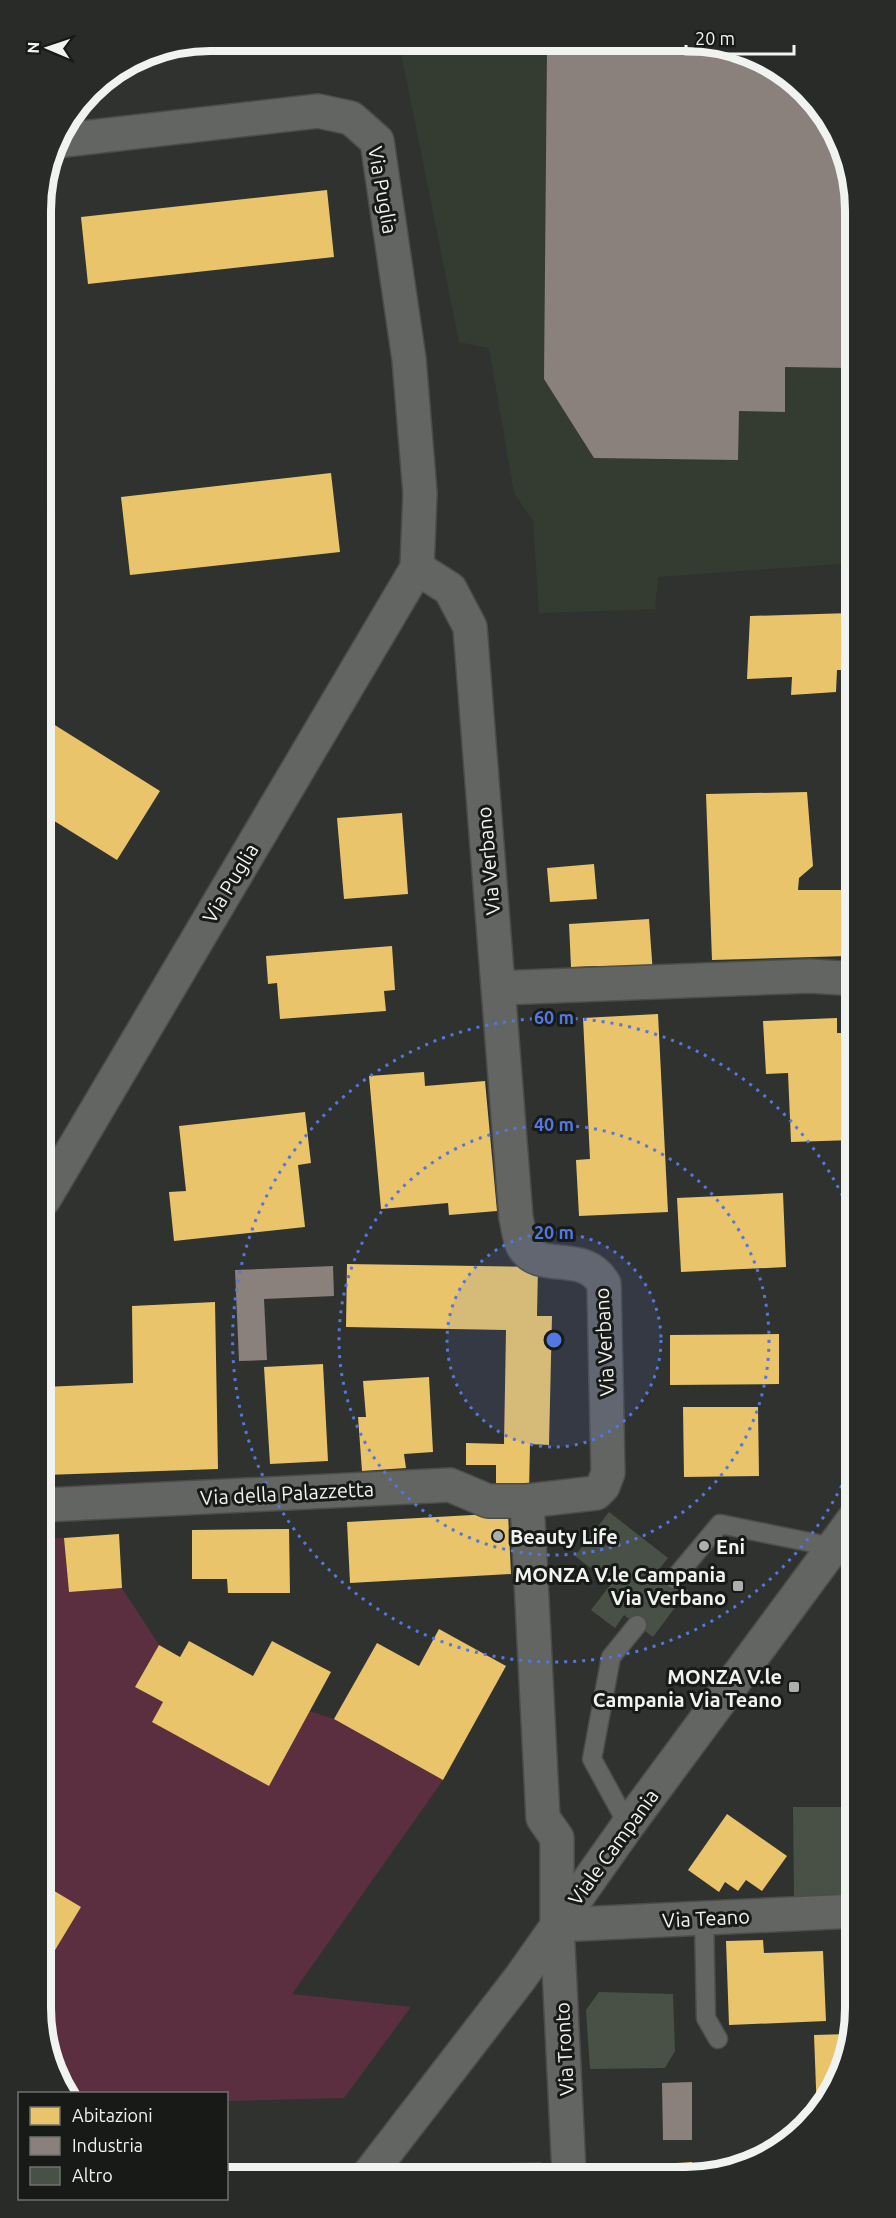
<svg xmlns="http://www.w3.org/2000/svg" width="896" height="2218" font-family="Ubuntu,sans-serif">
<rect width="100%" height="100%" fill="#30322f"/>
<!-- built -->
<path fill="#343c32" d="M399,42L719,44L798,83L850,166L851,563L658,577L655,609L539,613L533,521L514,493L489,348L459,342Z"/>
<!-- green -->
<path fill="#5b2f40" d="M45,1538H64L69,1592L122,1588L159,1645L135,1687L163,1702L153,1722L309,1711L334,1719L443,1780L292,1994L411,2007L344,2098L227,2101L226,2094L70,2093L46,2052Z"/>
<!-- homes -->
<path fill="#e9c46a" d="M327,190L334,257L88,284L81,217Z
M331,473L340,552L130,575L121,497Z
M851,613V670H837L836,692L791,695L792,677L747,679L750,616Z
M42,717L160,791L117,860L43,814V800L46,795L43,793Z
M807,792L813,866L799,878L798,890H842L847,956L712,960L706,794Z
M402,813L408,894L344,899L337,818Z
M594,864L597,899L550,902L547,868Z
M649,919L653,974L599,977L598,966L571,967L569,924Z
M392,946L395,990L384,991L386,1011L280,1019L277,983L268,984L266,956Z
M658,1014L668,1212L579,1216L576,1160L590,1159L583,1018Z
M837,1018V1033H852L853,1140L791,1142L788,1073L766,1074L763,1021Z
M424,1072L425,1086L485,1081L497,1211L449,1215L448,1203L381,1209L369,1076Z
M305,1112L311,1163L298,1165L305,1227L174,1241L169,1192L186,1191L179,1126Z
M783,1193L786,1267L681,1272L677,1198Z
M347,1264L538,1267L537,1316H552L549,1445L530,1444L529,1491H496V1465H466V1443L504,1444L506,1330L346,1327Z
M215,1302L218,1469L45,1475L44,1387L133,1383L132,1306Z
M779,1334V1384L670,1385V1335Z
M323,1364L328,1461L270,1464L264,1367Z
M429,1377L433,1452L404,1454L406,1468L362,1471L358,1417H366L363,1381Z
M683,1407H758L759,1476L684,1477Z
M508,1513L511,1574L350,1583L347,1522Z
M289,1529L290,1593H228L227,1579H192V1530Z
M119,1534L122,1588L69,1592L64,1538Z
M439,1629L506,1666L443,1780L334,1719L377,1643L419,1666Z
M189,1641L253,1676L272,1641L331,1672L269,1786L152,1722L163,1702L135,1687L159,1645L180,1657Z
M727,1814L787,1856L762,1891L746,1880L738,1891L725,1882L719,1892L688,1870Z
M46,1886L81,1907L46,1965Z
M763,1940L764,1953L823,1951L826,2021L729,2025L726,1941Z
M849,2034L820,2112L817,2114L814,2035Z
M692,2162V2172H614L613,2167Z"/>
<!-- industry -->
<path fill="#8a817c" d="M609,43L719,44L798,83L850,166V368L785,367V412L739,411L738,460L594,458L544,379L547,49L609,50Z
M333,1266L334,1296L264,1299L267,1360L239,1361L235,1270Z
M692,2082V2140H663L662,2083Z"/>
<!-- building -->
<path fill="#495046" d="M609,1512L668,1558L660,1568L688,1590L653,1637L624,1615L615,1628L591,1610L611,1584L575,1556Z
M793,1807H855V1896L794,1897Z
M599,1992L673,1994L675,2051L665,2068L590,2069L586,2010Z
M541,2162L542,2173H481V2164Z"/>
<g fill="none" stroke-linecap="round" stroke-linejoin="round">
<defs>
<path id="lane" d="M674,1579L720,1524L833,1547
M628,1825L592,1759L611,1657L637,1625
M704,1918L706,2018L718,2039"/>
<path id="street" d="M498,988L810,976L842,978
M44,1199L417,568L420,493L409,359L377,141L351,118L318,111L56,141
M527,1501L543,1818L557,1838V1925L569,2173
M45,1505L450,1485L488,1501H527L596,1493L603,1486L608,1473L604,1284C584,1248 540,1275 523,1246C519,1238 518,1226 516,1218L470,627L450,589L417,568
M557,1925L855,1911"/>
<path id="secondary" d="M370,2173L521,1977L628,1825L854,1519"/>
</defs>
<!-- lane casing -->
<use href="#lane" stroke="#4c4d4b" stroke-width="21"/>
<!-- street casing -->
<use href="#street" stroke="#4c4d4b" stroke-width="36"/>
<!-- secondary casing -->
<use href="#secondary" stroke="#4c4d4b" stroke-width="36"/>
<!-- lane -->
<use href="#lane" stroke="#636562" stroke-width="18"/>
<!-- street -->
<use href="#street" stroke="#636562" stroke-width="33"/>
<!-- secondary -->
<use href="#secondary" stroke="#636562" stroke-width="33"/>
</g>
<!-- distance rings -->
<circle cx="554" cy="1340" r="107" fill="#5277de" fill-opacity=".12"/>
<g fill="none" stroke="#5277de" stroke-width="3" stroke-dasharray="3 6">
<circle cx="554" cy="1340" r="107"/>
<circle cx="554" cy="1340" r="215"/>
<path d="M853 1461A322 322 0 1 1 853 1219"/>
</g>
<!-- markers -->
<g fill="#adafac" stroke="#181a18" stroke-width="2">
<circle cx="498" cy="1536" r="6"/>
<circle cx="704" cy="1546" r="6"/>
<rect x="732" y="1580" width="12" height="12" rx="3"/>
<rect x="788" y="1681" width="12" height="12" rx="3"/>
</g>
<g text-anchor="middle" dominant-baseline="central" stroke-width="6" stroke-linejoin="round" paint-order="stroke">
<!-- street labels -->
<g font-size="20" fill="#f0f3ef" stroke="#181a18">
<text transform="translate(383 190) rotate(80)">Via Puglia</text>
<text transform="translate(488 861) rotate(-95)">Via Verbano</text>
<text transform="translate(230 883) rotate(-59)">Via Puglia</text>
<text transform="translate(604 1342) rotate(-93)">Via Verbano</text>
<text transform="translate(287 1493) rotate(-3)">Via della Palazzetta</text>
<text transform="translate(613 1847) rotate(-54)">Viale Campania</text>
<text transform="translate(706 1918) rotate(-3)">Via Teano</text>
<text transform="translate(564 2049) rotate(-93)">Via Tronto</text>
</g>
<!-- poi labels -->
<g font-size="20" font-weight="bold" fill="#f0f3ef" stroke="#181a18" text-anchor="start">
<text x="510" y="1536">Beauty Life</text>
<text x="716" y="1546">Eni</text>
<text x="726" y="1574" text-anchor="end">MONZA V.le Campania<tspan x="726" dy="23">Via Verbano</tspan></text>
<text x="782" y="1676" text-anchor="end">MONZA V.le<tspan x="782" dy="23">Campania Via Teano</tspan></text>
</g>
</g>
<!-- crop -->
<path d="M0 0H896V2218H0ZM210 51H686A159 159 0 0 1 845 210V2008A159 159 0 0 1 686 2167H210A159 159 0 0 1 51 2008V210A159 159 0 0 1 210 51Z" fill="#292b29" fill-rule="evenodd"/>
<path fill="none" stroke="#f0f3ef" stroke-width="8" d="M210 51H686A159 159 0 0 1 845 210V2008A159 159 0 0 1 686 2167H210A159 159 0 0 1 51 2008V210A159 159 0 0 1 210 51Z"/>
<circle cx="554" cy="1340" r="9" fill="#5277de" stroke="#181a18" stroke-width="3"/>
<g font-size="18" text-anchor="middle" font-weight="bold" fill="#5277de" stroke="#181a18" stroke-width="6" stroke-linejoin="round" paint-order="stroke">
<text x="554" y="1024">60 m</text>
<text x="554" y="1131">40 m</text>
<text x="554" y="1239">20 m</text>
</g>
<!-- legend -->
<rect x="18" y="2092" width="210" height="108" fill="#181a18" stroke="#6e716e" stroke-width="1.5"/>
<rect x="30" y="2107" width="30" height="18" fill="#e9c46a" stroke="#6e716e" stroke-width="1.5"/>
<text x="72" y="2122" font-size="18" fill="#f0f3ef">Abitazioni</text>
<rect x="30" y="2137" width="30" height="18" fill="#8a817c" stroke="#6e716e" stroke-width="1.5"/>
<text x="72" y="2152" font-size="18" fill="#f0f3ef">Industria</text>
<rect x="30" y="2167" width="30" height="18" fill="#495046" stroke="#6e716e" stroke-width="1.5"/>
<text x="72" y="2182" font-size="18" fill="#f0f3ef">Altro</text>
<!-- north arrow -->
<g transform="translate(48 48) rotate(272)" stroke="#181a18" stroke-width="4.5" paint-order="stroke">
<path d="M0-4.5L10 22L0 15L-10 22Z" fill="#f0f3ef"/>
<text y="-9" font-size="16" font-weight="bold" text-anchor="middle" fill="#f0f3ef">N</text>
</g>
<!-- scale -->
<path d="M686 45v9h108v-9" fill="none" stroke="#f0f3ef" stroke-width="3"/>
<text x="695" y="45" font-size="18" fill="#f0f3ef" stroke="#181a18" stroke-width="4.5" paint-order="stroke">20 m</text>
</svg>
